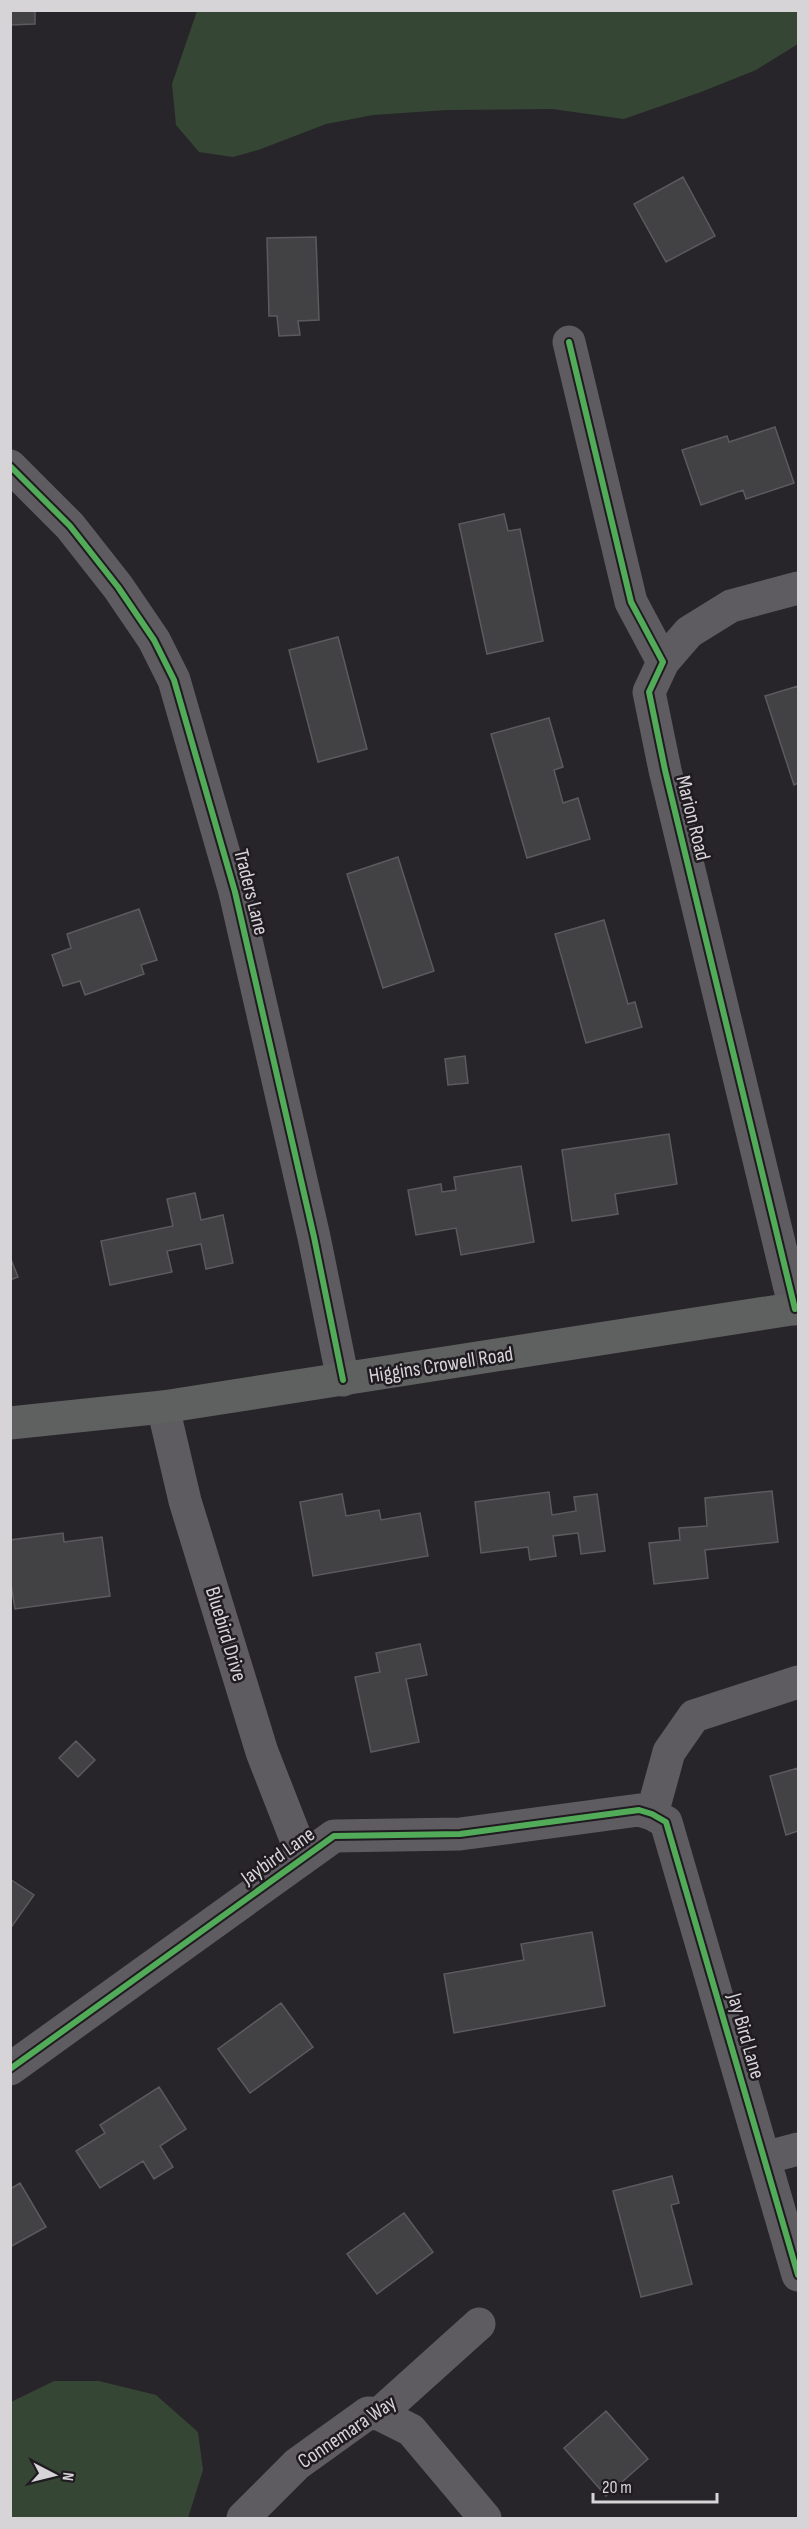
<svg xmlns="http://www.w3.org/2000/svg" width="809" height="2529" font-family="'Sofia Sans Condensed',sans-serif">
<rect width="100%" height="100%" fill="#272529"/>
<!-- green -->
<path fill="#364635" d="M197,11H798V44L756,70L701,92L624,119L552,109L447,110L373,115L326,124L261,149L233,157L199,152L176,125L172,84Z
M54,2381H99L156,2395L198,2432L203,2470L188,2518H11V2402Z"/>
<!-- building -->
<path fill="#424144" stroke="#5c5a5d" stroke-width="1.5" d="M10,10H35V24L10,25Z
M683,177L715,236L666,262L634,204Z
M316,237L319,320L298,321L300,335L279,336L277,316H269L267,238Z
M775,427L794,483L746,499L743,490L701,505L682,450L727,436L729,442Z
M504,514L508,531L520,529L543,641L487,654L459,524Z
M338,637L367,749L318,762L289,650Z
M798,686V783L794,785L765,696Z
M549,718L563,767L554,770L563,803L578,798L590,839L527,858L491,734Z
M398,857L434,971L383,988L347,874Z
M139,909L157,960L141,965L144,974L85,995L80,981L63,986L52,955L71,948L67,934Z
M604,920L628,1004L635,1002L642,1027L586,1043L555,934Z
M465,1056L468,1083L448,1085L445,1059Z
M669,1134L677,1184L615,1194L618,1214L572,1221L562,1150Z
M521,1166L534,1242L461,1255L456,1228L416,1235L408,1190L441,1184L442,1192L456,1190L454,1177Z
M195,1193L201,1220L223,1215L233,1263L206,1269L201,1244L167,1251L172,1272L110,1285L101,1241L173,1226L167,1199Z
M10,1257L18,1277L10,1280Z
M772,1491L778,1542L705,1550L708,1578L654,1584L649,1543L680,1540L679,1528L707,1526L705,1498Z
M549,1492L552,1515L576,1511L574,1497L597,1494L605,1551L581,1554L578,1533L553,1536L556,1556L530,1560L528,1547L481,1553L475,1502Z
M342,1494L346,1516L379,1510L381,1520L420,1513L428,1556L313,1576L300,1502Z
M63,1533L64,1542L102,1537L110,1596L15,1609L10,1578V1540Z
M420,1644L427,1675L406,1679L419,1742L371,1752L355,1677L380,1672L376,1653Z
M76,1741L95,1760L78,1777L59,1758Z
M798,1768V1831L786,1835L770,1776Z
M10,1879L34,1895L10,1929Z
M592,1932L605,2006L454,2033L444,1974L524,1960L521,1944Z
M281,2003L313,2047L250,2093L218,2049Z
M159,2087L186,2129L160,2146L173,2167L154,2179L143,2161L100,2188L76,2151L105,2133L100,2125Z
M672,2176L679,2203L671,2205L692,2284L641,2297L613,2191Z
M20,2183L46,2227L10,2247V2189Z
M404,2213L433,2252L377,2294L347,2254Z
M606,2411L648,2459L606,2496L564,2448Z"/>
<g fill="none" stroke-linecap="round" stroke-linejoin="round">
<!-- minor -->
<path stroke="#5e5c60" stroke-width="33" d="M569,342L631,602L663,662L649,692L665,770L795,1309
M10,466L70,526L118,587L154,640L174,680L235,892L314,1237L343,1380
M663,662L689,632L731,606L798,588
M163,1407L185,1501L262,1752L303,1857
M652,1814L669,1752L694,1716L798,1682
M10,2069L334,1836L460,1834L639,1810L652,1814L666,1822L798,2275
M764,2158L798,2149
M379,2414L411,2430L485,2518
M243,2518L297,2464L368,2413L379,2414L479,2324"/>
<!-- secondary -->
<path stroke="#5f6060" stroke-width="33" d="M10,1423L163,1407L798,1308"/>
<defs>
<path id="cycleway" d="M569,342L631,602L663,662L649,692L665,770L795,1309
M10,466L70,526L118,587L154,640L174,680L235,892L314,1237L343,1380
M10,2069L334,1836L460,1834L639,1810L652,1814L666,1822L798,2275"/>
</defs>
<!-- cycleway casing -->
<use href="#cycleway" stroke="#1f1b20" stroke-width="10"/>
<!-- cycleway -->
<use href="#cycleway" stroke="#51ab58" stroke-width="6"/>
</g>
<g text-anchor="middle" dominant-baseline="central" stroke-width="5" stroke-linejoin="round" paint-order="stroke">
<!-- street labels -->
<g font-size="21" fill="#d7d4d8" stroke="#1f1b20">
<text transform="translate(693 818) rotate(76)">Marion Road</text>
<text transform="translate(251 892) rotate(76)">Traders Lane</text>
<text transform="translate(441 1365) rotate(-9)">Higgins Crowell Road</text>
<text transform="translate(226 1634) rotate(73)">Bluebird Drive</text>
<text transform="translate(278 1856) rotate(-35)">Jaybird Lane</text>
<text transform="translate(746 2036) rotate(74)">Jay Bird Lane</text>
<text transform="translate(347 2432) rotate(-34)">Connemara Way</text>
</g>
</g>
<!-- border -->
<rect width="809" height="2529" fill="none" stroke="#d7d4d8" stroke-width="24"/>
<!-- north arrow -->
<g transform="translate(54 2475) rotate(97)" stroke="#1f1b20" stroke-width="4.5" paint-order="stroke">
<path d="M0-4.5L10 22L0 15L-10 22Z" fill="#d7d4d8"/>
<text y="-9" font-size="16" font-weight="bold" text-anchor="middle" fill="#d7d4d8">N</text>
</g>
<!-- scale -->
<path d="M593 2493v9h124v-9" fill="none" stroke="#d7d4d8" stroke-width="3"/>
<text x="602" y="2493" font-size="18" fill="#d7d4d8" stroke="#1f1b20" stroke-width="4.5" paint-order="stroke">20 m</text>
</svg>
